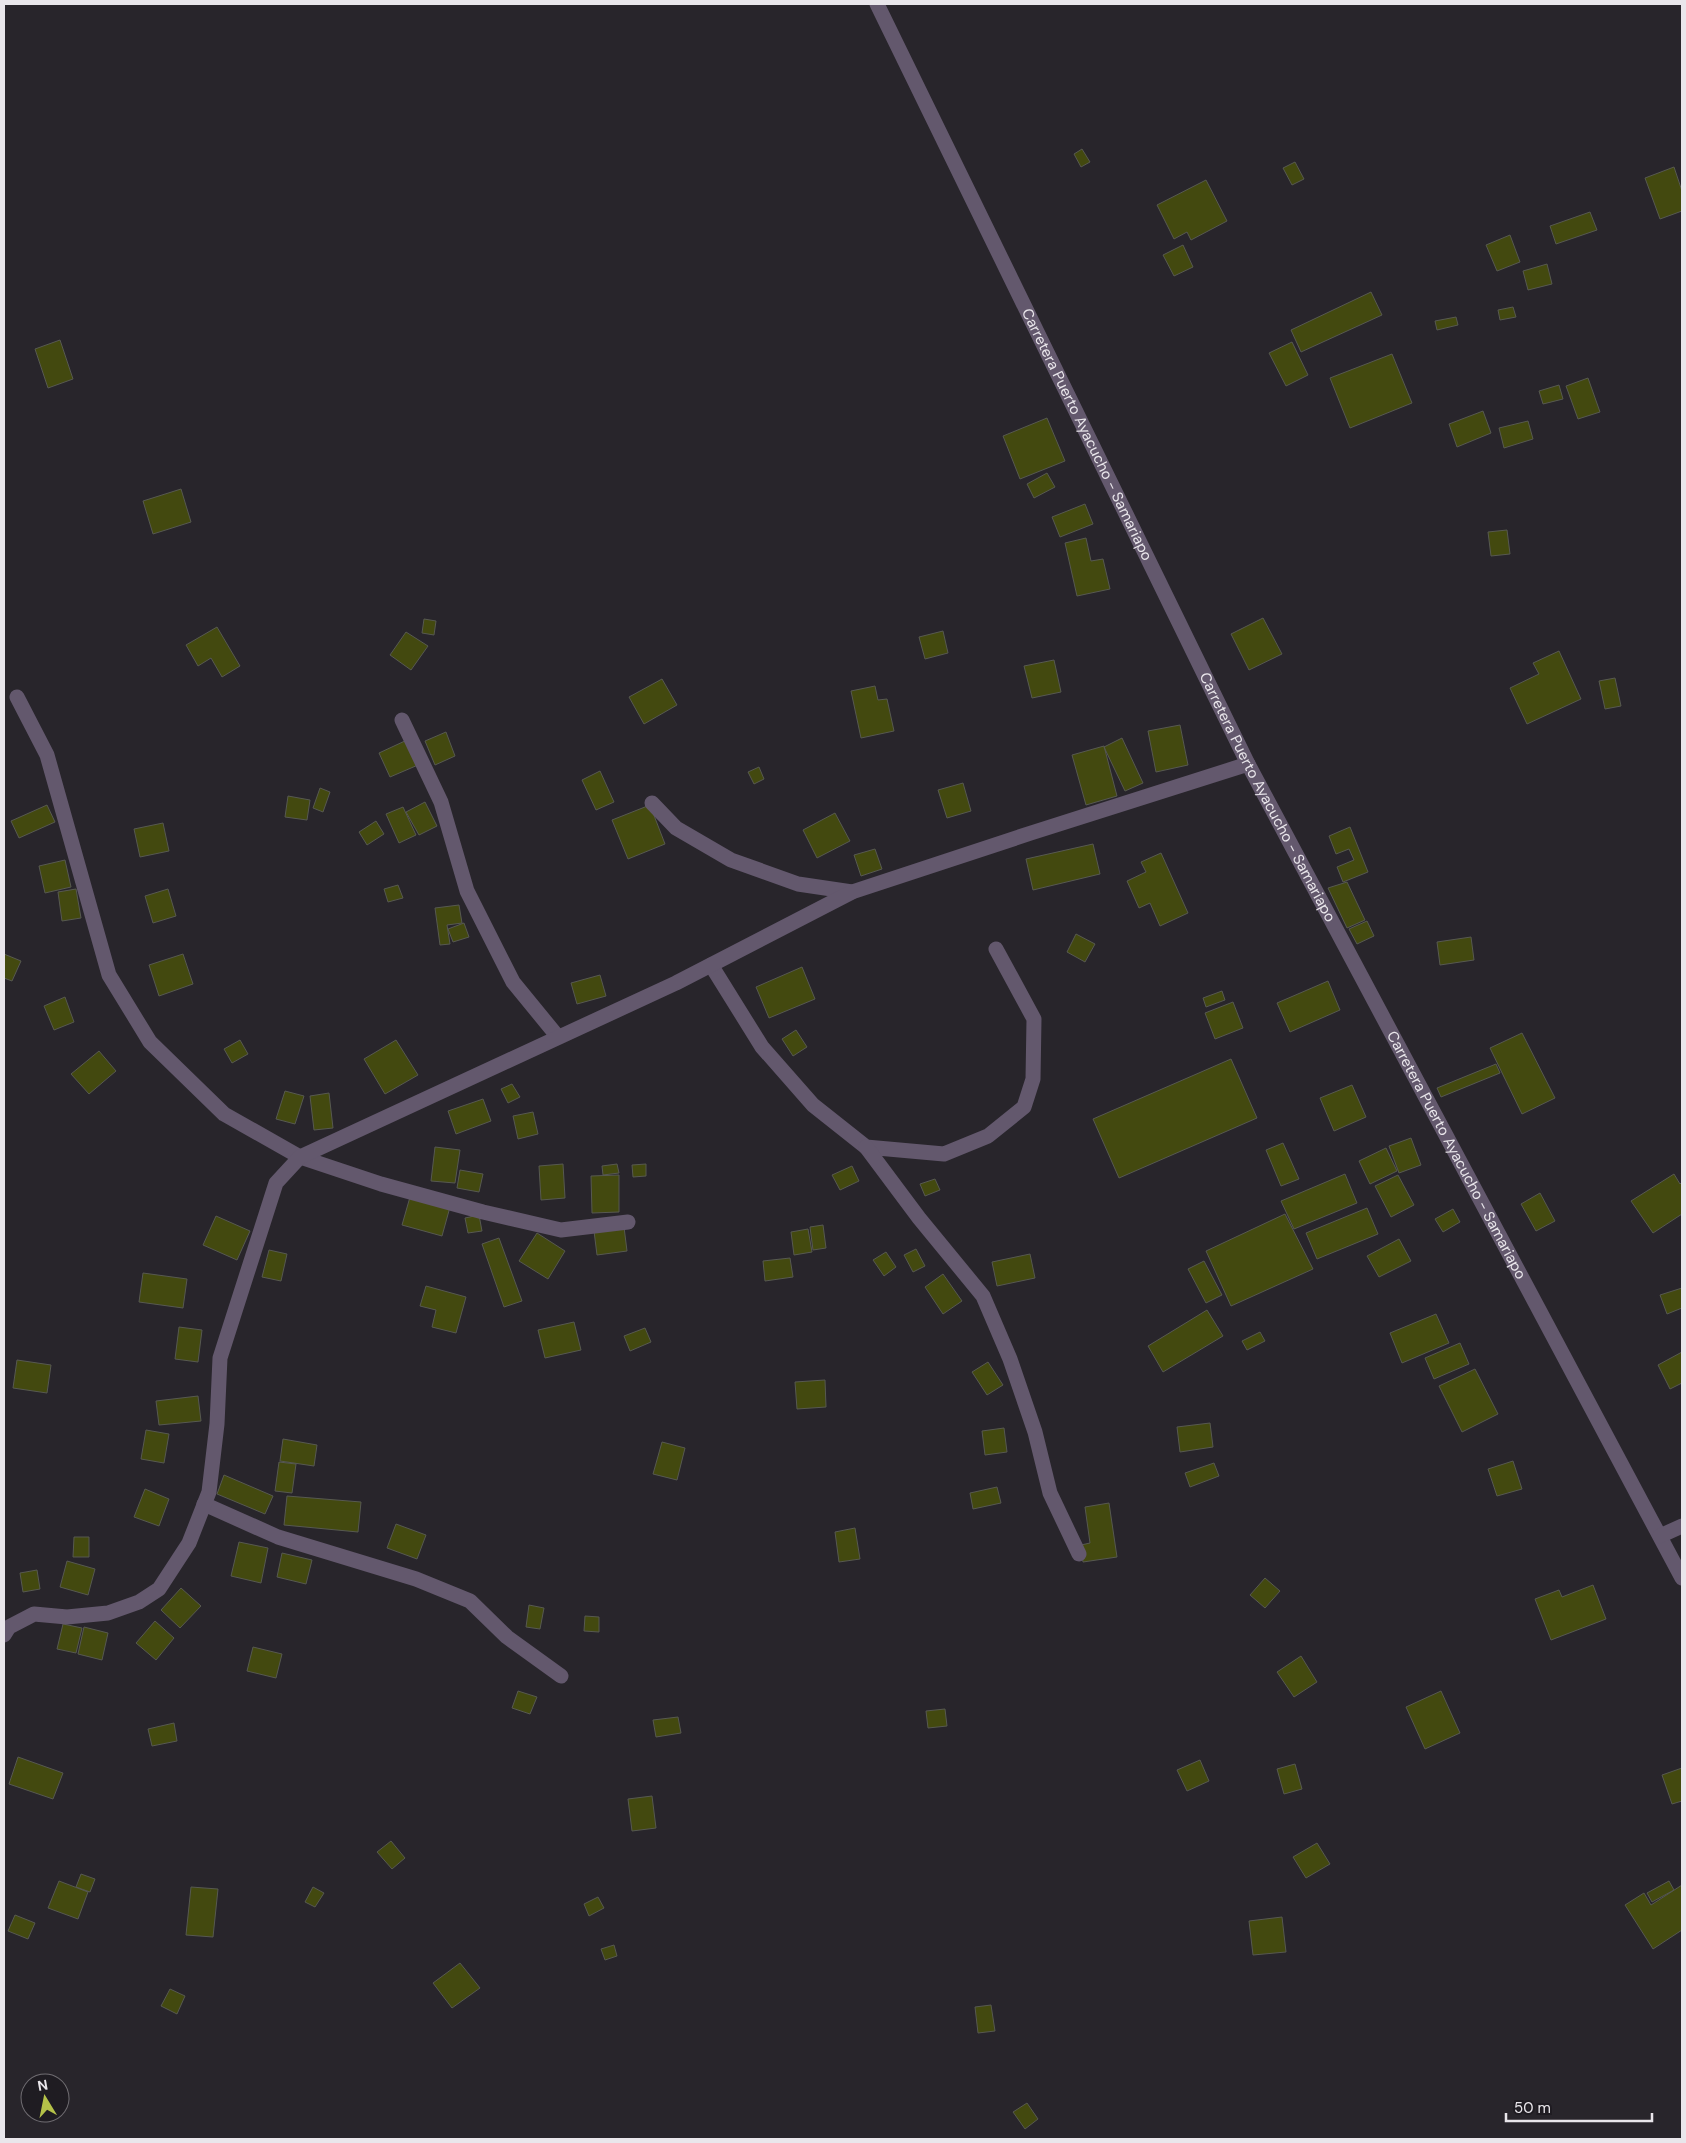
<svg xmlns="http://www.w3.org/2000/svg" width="1686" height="2143" font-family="'DM Sans',sans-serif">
<rect width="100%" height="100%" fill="#28252b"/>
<!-- building -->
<path fill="#43490f" stroke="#575951" d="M1082,149L1090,162L1081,167L1074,154Z
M1295,162L1304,179L1292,185L1283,168Z
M1674,167L1682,191V211L1660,219L1645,178Z
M1206,180L1227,221L1191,240L1187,232L1174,239L1157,205Z
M1590,212L1597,230L1556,244L1550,226Z
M1510,235L1520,262L1497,271L1486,245Z
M1183,245L1193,267L1174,276L1163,255Z
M1547,264L1552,284L1528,290L1523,271Z
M1371,292L1382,315L1301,352L1291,330Z
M1513,307L1516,317L1500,320L1498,310Z
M1456,317L1458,325L1437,330L1435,321Z
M60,340L73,379L48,388L35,349Z
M1292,342L1308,375L1286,386L1269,353Z
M1392,354L1412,403L1350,428L1330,378Z
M1588,378L1600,412L1578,419L1566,386Z
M1559,385L1563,399L1543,404L1539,391Z
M1483,411L1491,433L1457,447L1449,424Z
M1047,418L1065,461L1020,479L1003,436Z
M1528,421L1533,439L1504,448L1499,428Z
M1047,473L1055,487L1034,498L1027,484Z
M181,489L191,522L153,534L143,501Z
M1085,504L1093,524L1060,537L1052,517Z
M1507,530L1510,554L1491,556L1488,532Z
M1086,538L1091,561L1103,559L1110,589L1077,596L1065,543Z
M1263,618L1282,654L1249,670L1231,634Z
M424,619L436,621L434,635L422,633Z
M217,627L240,666L222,677L211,658L198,666L186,645Z
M943,631L948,653L925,659L919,637Z
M406,632L428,646L411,670L390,655Z
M1559,651L1581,699L1527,724L1510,688L1539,674L1533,663Z
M1054,660L1061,692L1032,698L1024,666Z
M1615,678L1621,706L1605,709L1599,681Z
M662,679L677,705L644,724L629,697Z
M875,686L878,700L887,699L894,731L861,738L851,691Z
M1180,725L1188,765L1156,772L1148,731Z
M446,732L455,756L435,765L425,741Z
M1122,738L1143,783L1125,791L1104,747Z
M407,740L418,765L390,777L379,753Z
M1104,746L1117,796L1086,805L1072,755Z
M759,767L764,779L754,784L748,772Z
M600,771L614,802L596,810L582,780Z
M963,783L971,811L947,818L938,790Z
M320,788L330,792L323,812L313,808Z
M288,796L310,800L307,820L285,817Z
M425,802L437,826L419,835L406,812Z
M47,805L55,822L19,838L11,821Z
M650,805L665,844L628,859L612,820Z
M403,807L416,835L399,843L386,814Z
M835,813L850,841L817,858L803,830Z
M376,821L384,834L367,845L359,832Z
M163,823L169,851L140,857L134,829Z
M1350,827L1368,872L1343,882L1337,867L1354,860L1349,849L1336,854L1329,836Z
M1093,844L1100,874L1033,890L1026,859Z
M875,849L882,869L861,876L854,855Z
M1161,853L1188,913L1160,926L1150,903L1139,908L1127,881L1146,872L1141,862Z
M65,860L71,887L45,893L39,866Z
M1347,882L1365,920L1347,928L1328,888Z
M398,885L403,898L388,902L384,889Z
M76,889L81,918L62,921L58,892Z
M168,889L176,916L153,923L145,896Z
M459,905L462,923L447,925L450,944L440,945L435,908Z
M1367,921L1374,936L1357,944L1349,929Z
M464,923L469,937L453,942L448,929Z
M1076,934L1095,944L1085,962L1067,952Z
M1471,937L1474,960L1440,965L1437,942Z
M4,954L21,961L12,981L4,978Z
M183,954L193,984L159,996L149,965Z
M802,967L815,999L769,1018L756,987Z
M600,975L606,996L577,1004L571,983Z
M1328,981L1340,1010L1290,1032L1277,1003Z
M1222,991L1225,1000L1206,1007L1203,998Z
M65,997L74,1022L54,1030L44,1006Z
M1233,1002L1243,1028L1215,1039L1205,1013Z
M796,1030L807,1047L793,1056L782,1039Z
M1522,1033L1555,1098L1522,1114L1490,1048Z
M240,1040L248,1054L232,1063L224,1049Z
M396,1040L418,1075L385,1094L364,1059Z
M99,1051L116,1071L89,1094L71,1074Z
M1231,1059L1257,1118L1119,1178L1093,1119Z
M1496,1064L1500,1073L1441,1097L1437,1088Z
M512,1084L520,1097L508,1103L501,1089Z
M1352,1085L1366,1117L1334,1131L1320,1098Z
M285,1091L304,1096L295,1124L276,1119Z
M329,1093L333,1128L314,1130L310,1096Z
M483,1099L491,1121L456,1134L448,1111Z
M533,1112L538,1134L518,1139L513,1116Z
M1411,1138L1421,1165L1399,1173L1389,1146Z
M1283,1143L1299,1179L1281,1186L1266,1150Z
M435,1147L460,1150L455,1183L431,1181Z
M1386,1148L1397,1171L1370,1184L1359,1161Z
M563,1164L565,1198L541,1200L539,1166Z
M617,1164L619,1173L603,1175L602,1166Z
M646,1164V1176L633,1177L632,1165Z
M852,1166L859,1181L840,1190L832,1175Z
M460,1170L483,1174L479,1192L457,1188Z
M1345,1174L1357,1203L1294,1229L1281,1201Z
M1674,1174L1680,1184L1682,1182V1214L1653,1233L1631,1201Z
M619,1175V1212L592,1213L591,1176Z
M1398,1175L1414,1205L1391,1217L1375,1186Z
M935,1179L940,1190L925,1196L920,1184Z
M1540,1193L1555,1221L1536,1231L1521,1204Z
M410,1197L450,1207L442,1236L402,1225Z
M1367,1208L1378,1234L1317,1259L1306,1233Z
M1453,1209L1460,1222L1443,1232L1435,1219Z
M1285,1214L1313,1269L1231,1306L1206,1251Z
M479,1215L482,1231L468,1233L465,1218Z
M216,1216L250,1231L237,1260L203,1245Z
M823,1225L826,1248L813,1250L810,1227Z
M624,1227L627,1251L597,1255L594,1231Z
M808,1229L812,1252L794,1255L791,1232Z
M537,1233L565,1251L548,1279L519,1261Z
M499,1238L522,1301L504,1307L482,1244Z
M1399,1239L1411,1261L1379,1277L1367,1256Z
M916,1249L925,1266L913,1272L904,1255Z
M269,1250L287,1254L281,1281L262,1277Z
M886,1252L896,1267L884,1276L873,1260Z
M1030,1254L1035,1278L997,1286L992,1262Z
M790,1258L793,1277L765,1281L763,1261Z
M1204,1261L1222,1295L1206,1303L1188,1269Z
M143,1273L187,1279L183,1308L139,1302Z
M943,1274L962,1301L943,1314L925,1287Z
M426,1286L466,1297L456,1333L432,1327L436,1310L420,1306Z
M1682,1288V1308L1667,1314L1660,1295Z
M1207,1310L1223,1336L1163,1372L1148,1346Z
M1436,1314L1449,1343L1402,1363L1390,1333Z
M574,1322L581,1350L545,1358L538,1330Z
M179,1327L202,1330L198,1362L175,1359Z
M645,1328L651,1342L630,1351L624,1336Z
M1260,1332L1265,1341L1247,1350L1242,1341Z
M1460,1343L1469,1364L1434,1379L1425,1358Z
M1682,1352V1383L1670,1389L1658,1365Z
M17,1360L51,1365L47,1393L13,1388Z
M988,1362L1003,1385L987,1395L972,1372Z
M1475,1369L1498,1414L1462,1432L1439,1386Z
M825,1380L826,1407L797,1409L795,1382Z
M198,1396L201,1421L159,1425L156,1401Z
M1210,1423L1213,1447L1180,1452L1177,1427Z
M1004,1428L1007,1452L985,1455L982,1431Z
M146,1430L169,1434L164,1463L141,1459Z
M283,1439L317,1445L314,1466L280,1461Z
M662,1442L685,1448L677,1480L653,1474Z
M1513,1461L1522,1489L1497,1496L1488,1469Z
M279,1462L296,1464L292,1493L275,1491Z
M1214,1463L1219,1476L1190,1487L1185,1473Z
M224,1475L273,1496L265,1514L217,1494Z
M997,1487L1001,1503L973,1509L970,1493Z
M145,1489L169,1499L159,1526L134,1517Z
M287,1496L361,1502L358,1532L284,1525Z
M1109,1503L1117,1557L1083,1562L1081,1545L1090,1543L1085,1507Z
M396,1524L426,1535L417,1559L387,1548Z
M855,1528L860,1559L839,1562L835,1532Z
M74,1537H89V1557H73Z
M239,1542L268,1548L261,1583L231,1576Z
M282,1553L312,1560L306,1584L277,1577Z
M67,1561L95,1569L88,1595L60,1587Z
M37,1570L40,1589L23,1592L20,1573Z
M1265,1578L1280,1591L1265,1608L1250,1595Z
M1593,1585L1606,1619L1551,1640L1535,1599L1559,1590L1562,1597Z
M181,1588L201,1606L180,1628L161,1610Z
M529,1605L544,1608L540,1629L526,1627Z
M585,1616L599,1617V1632L584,1631Z
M155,1621L174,1638L156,1660L136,1643Z
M63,1624L82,1628L76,1653L57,1649Z
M84,1627L108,1633L102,1660L78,1654Z
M253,1647L282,1654L276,1678L247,1671Z
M1301,1656L1317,1682L1294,1697L1277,1672Z
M518,1691L537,1697L530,1714L512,1708Z
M1441,1691L1460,1733L1425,1749L1406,1707Z
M945,1709L947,1726L928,1728L926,1711Z
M678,1717L681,1733L656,1737L653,1720Z
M174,1723L177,1741L152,1746L148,1729Z
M18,1757L63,1773L53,1799L9,1784Z
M1200,1760L1209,1781L1187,1791L1177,1770Z
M1295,1764L1302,1789L1284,1794L1277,1769Z
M1682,1768V1801L1672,1804L1662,1775Z
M652,1796L656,1828L632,1831L628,1799Z
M391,1841L405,1858L392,1869L377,1852Z
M1317,1843L1330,1864L1306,1878L1293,1857Z
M81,1874L95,1879L90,1892L76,1887Z
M59,1881L88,1892L78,1919L48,1908Z
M1669,1881L1674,1890L1652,1902L1647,1893Z
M1682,1885V1930L1653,1949L1625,1905L1644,1893L1651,1905Z
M191,1887L218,1889L213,1937L186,1935Z
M313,1887L324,1893L315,1907L305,1902Z
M598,1897L604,1908L589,1916L584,1904Z
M15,1915L35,1923L28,1939L8,1931Z
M1282,1917L1286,1952L1253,1955L1249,1921Z
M614,1945L617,1956L605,1960L601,1949Z
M460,1963L480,1988L452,2008L433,1983Z
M170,1989L185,1996L177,2014L161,2006Z
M991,2005L995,2031L978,2033L975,2007Z
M1027,2103L1038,2119L1025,2129L1013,2112Z"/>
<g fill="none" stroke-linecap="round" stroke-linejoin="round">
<!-- minor -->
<g stroke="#63586d" stroke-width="15">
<path id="s1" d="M877,4L1248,764L1682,1578"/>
<path d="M17,697L47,755L109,975L150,1042L224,1114L300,1157L381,1184L483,1212L561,1230L628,1222"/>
<path d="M402,720L441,802L467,891L513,982L558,1037"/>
<path d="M652,803L676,828L731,860L798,884L852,892"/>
<path d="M711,965L762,1047L813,1105L866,1147L944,1154L988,1136L1024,1107L1033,1079L1034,1019L996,949"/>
<path d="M866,1147L919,1218L983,1296L1010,1359L1035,1432L1050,1493L1079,1554"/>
<path d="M204,1504L278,1537L416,1579L470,1601L507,1637L561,1676"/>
<path d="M1660,1536L1682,1526"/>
<path d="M4,1635L9,1627L34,1614L67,1617L108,1613L139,1602L159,1589L189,1543L209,1492L217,1424L220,1358L276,1183L300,1157L676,983L852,892L1031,833L1248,764"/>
</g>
</g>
<g text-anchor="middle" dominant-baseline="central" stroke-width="4.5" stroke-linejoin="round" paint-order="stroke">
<!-- street labels -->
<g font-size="15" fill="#e9e6eb" stroke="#1f1c22">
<text stroke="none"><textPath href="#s1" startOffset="479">Carretera Puerto Ayacucho - Samariapo</textPath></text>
<text stroke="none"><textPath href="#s1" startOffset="884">Carretera Puerto Ayacucho - Samariapo</textPath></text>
<text stroke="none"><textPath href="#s1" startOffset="1289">Carretera Puerto Ayacucho - Samariapo</textPath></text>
</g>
</g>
<!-- border -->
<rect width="1686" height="2143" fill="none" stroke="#e9e6eb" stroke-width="10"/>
<!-- north arrow -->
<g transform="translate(45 2098) rotate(350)"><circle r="24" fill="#1f1c22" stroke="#706d72"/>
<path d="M0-4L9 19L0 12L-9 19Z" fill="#b5c249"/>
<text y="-8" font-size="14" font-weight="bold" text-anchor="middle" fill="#e9e6eb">N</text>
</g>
<!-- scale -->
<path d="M1506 2113v8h146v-8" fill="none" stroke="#e9e6eb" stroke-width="2.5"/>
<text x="1514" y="2113" font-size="15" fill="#e9e6eb" stroke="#1f1c22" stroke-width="4" paint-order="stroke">50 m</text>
</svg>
